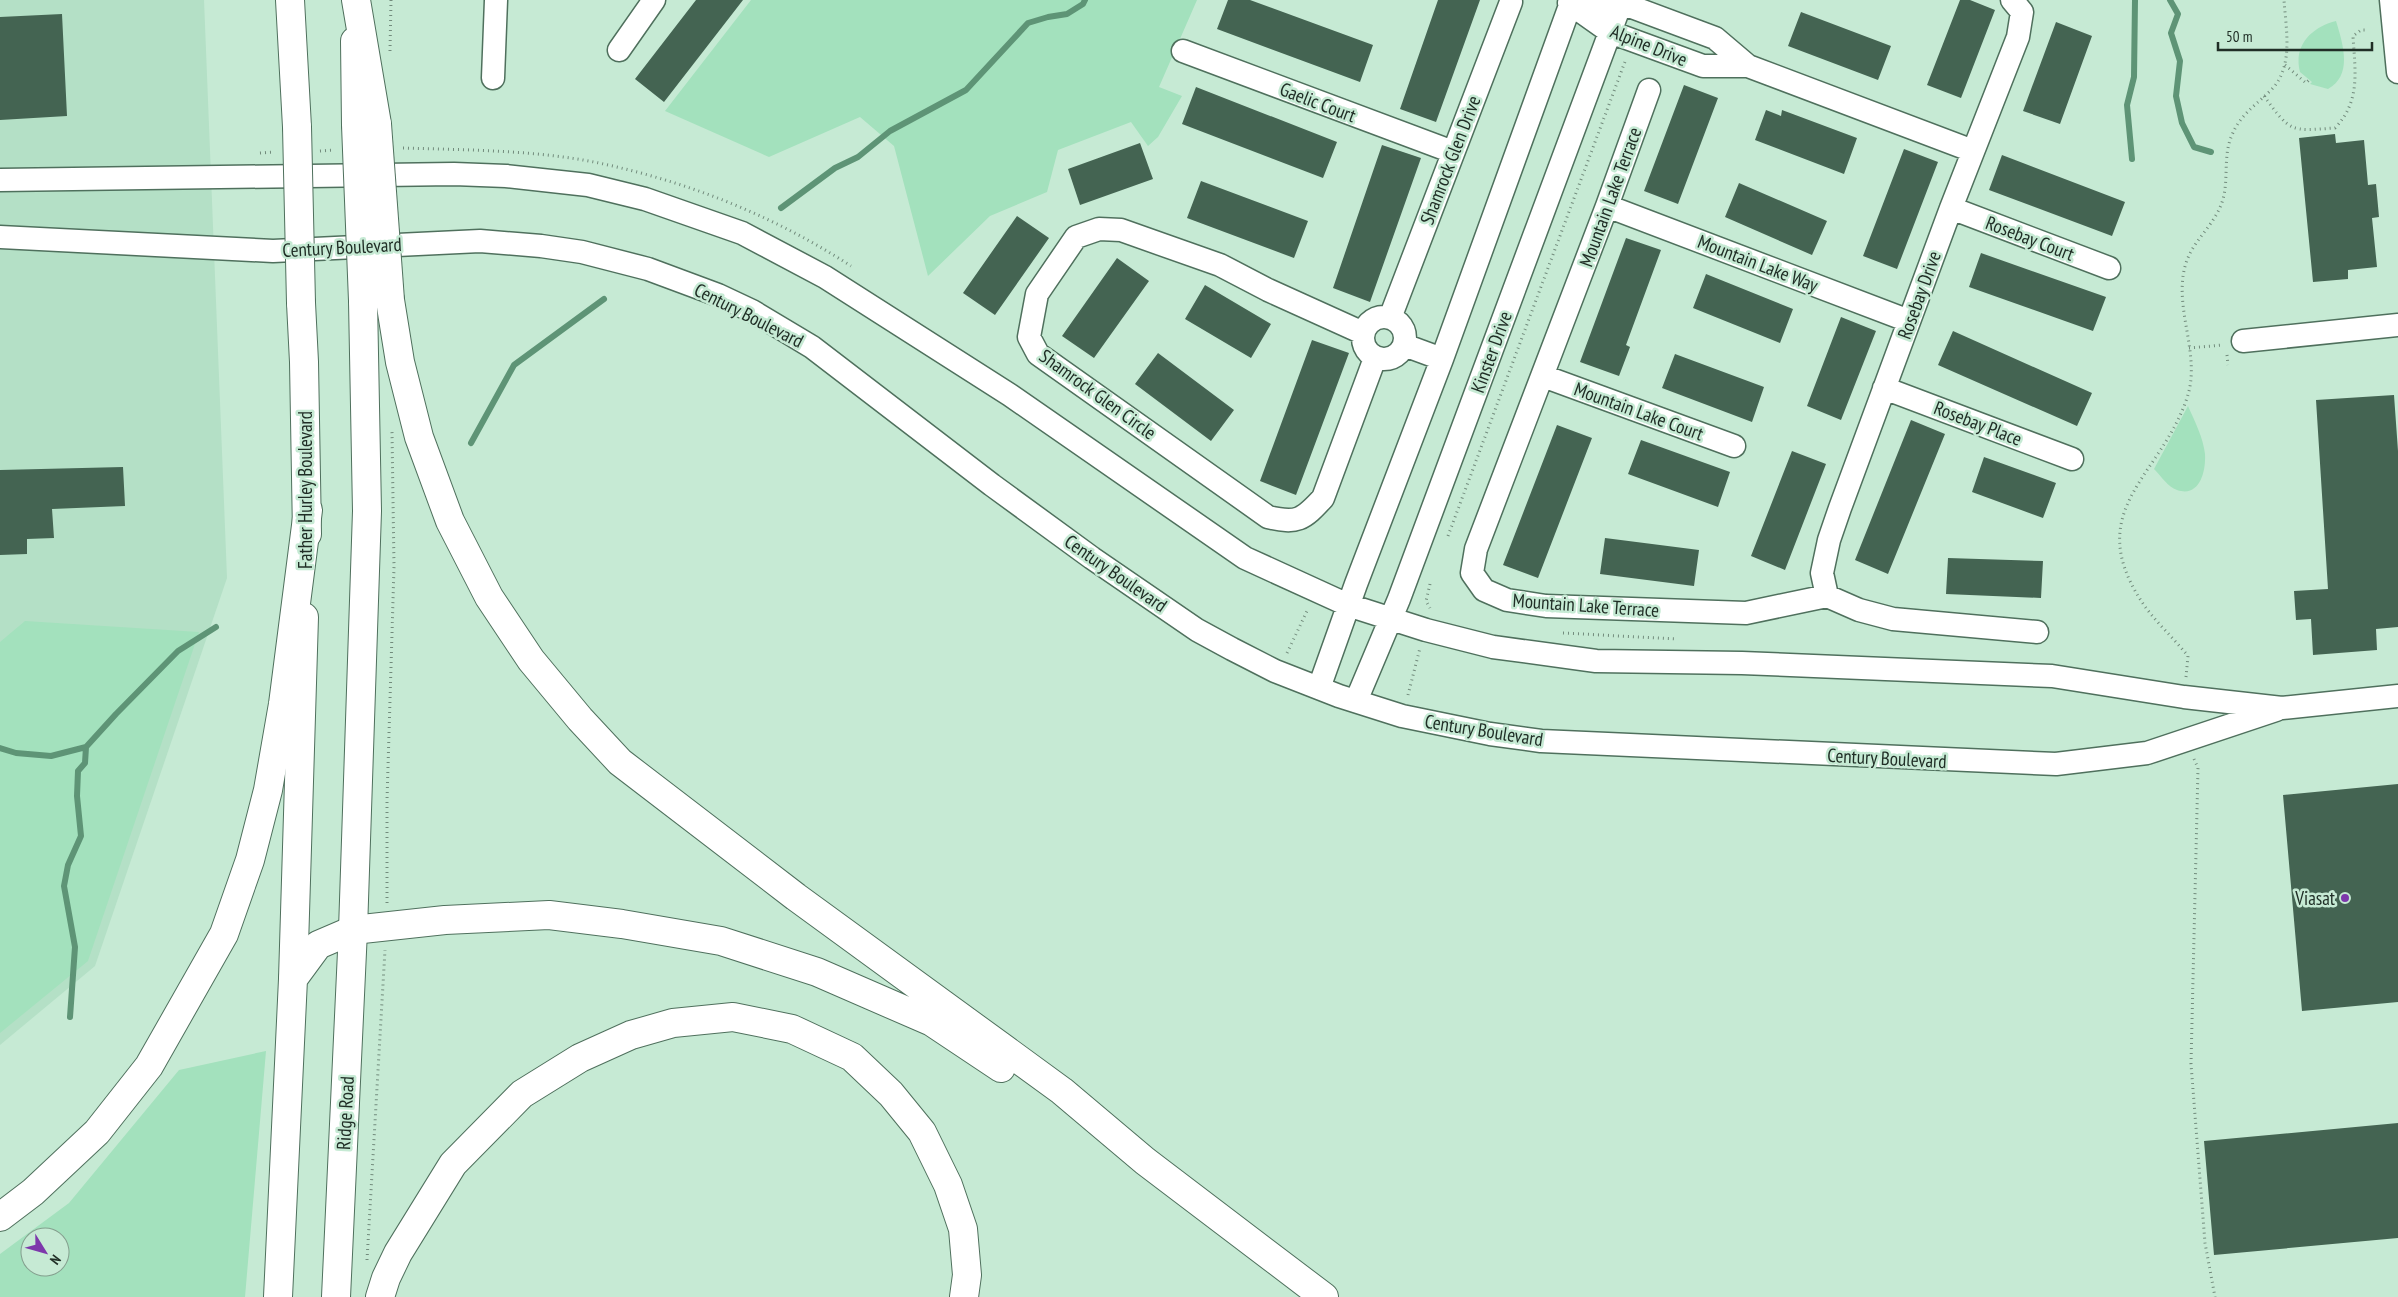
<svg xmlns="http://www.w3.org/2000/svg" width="2398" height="1297" font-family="'PT Sans Narrow',sans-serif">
<rect width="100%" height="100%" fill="#c6ead4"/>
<!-- built -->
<path fill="#b4e0c6" d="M0,0H204L227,578L95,966L0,1045Z"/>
<!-- green -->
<path fill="#a3e1bd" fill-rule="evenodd" d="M751,0H1197L1159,87L1182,96L1158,137L1148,146L1131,122L1058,150L1047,192L990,216L928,276L894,146L860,117L769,157L665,111Z
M2336,21C2343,44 2353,75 2328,89L2310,84L2312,82L2300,72C2293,45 2312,27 2336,21Z
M2188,406C2195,422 2203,437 2205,454C2206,471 2200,498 2177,490C2168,487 2161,476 2154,469Z
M25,621L199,632L88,961L0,1033V642Z
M266,1051L245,1297H0V1254L69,1203L179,1070ZM30,1237H60V1267H30Z"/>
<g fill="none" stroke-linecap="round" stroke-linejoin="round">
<!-- stream -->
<path stroke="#5e9476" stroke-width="6" d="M2170,0L2178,14L2171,33L2180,61L2176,96L2182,123L2194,147L2211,152
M2132,159L2127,105L2134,77L2135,0
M781,208L835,168L858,157L890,131L966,90L1028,23L1048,17L1067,14L1083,4L1085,0
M471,443L514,365L604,299
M0,748L16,753L51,756L86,747L116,714L178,651L216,627
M70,1017L75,947L64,886L68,865L81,836L77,796L78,771L85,763L86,747"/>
</g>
<!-- building -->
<path fill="#446452" d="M696,0H743L664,102L635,79Z
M1228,0H1250L1373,45L1360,82L1217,29Z
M1438,0H1480L1436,122L1400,109Z
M1960,0H1970L1995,10L1961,98L1927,85Z
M1801,12L1891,46L1878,80L1788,46Z
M62,14L67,116L0,120V17Z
M2056,22L2092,36L2060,124L2023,111Z
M1684,85L1718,98L1678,204L1644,191Z
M1196,87L1337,142L1323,178L1182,124Z
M1766,110L1781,116L1782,110L1857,138L1844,174L1755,140Z
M2335,134L2336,143L2364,140L2368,185L2376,184L2379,217L2372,218L2377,267L2348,270V279L2313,282L2299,138Z
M1140,143L1153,179L1080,205L1068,169Z
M1382,145L1421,158L1370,302L1333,288Z
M1904,149L1938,162L1897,269L1863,256Z
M2002,155L2125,202L2112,236L1989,190Z
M1201,181L1308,221L1294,258L1187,218Z
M1739,183L1827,221L1812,255L1725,217Z
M1017,216L1049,238L995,315L963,293Z
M1626,238L1661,250L1626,345L1630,347L1619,376L1580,362Z
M1981,253L2106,297L2093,331L1969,287Z
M1117,258L1149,281L1094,358L1062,336Z
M1706,274L1793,309L1780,343L1693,308Z
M1205,285L1271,324L1251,358L1185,319Z
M1841,317L1876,331L1841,420L1807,406Z
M1953,331L2092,393L2077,426L1938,365Z
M1312,340L1349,353L1296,495L1260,481Z
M1158,353L1234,410L1211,441L1135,384Z
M1675,354L1764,387L1752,422L1662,388Z
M2394,395L2398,451V627L2376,629L2377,650L2313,655L2311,619L2296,620L2294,591L2328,589L2316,400Z
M1911,420L1945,434L1888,574L1855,560Z
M1557,425L1592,438L1538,578L1503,565Z
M1641,440L1730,472L1718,507L1628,474Z
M1792,451L1826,464L1785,570L1751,556Z
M1984,457L2056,483L2043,518L1972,492Z
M123,467L125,506L52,509L54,538L27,539V554L0,555V470Z
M1605,538L1699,550L1694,586L1600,574Z
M1948,558L2043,561L2041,598L1946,594Z
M2398,784V1002L2302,1011L2283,795Z
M2398,1123V1238L2214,1255L2204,1141Z"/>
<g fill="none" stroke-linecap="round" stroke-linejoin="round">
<defs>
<path id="minor" d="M2391,0L2398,72
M1569,3L1610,32L1703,66H1748
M1571,4L1621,3L1715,38L1748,66L1973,151
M619,50L654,0
M1183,51L1453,152
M493,78L496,0
M1649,90L1607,206L1476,549L1472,573L1484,590L1507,600L1546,606L1746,613L1827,596L1859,610L1893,619L2037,632
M0,180L454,174L506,176L588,185L645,199L742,233L825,277L1010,395L1245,558L1348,605L1426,630L1493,647L1596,661L1742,663L2052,676L2184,697L2282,708L2398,696
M1607,206L1909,321
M1951,208L2109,268
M0,237L273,251L480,241L541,246L582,252L648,269L718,295L752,311L812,347L992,485L1092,558L1197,630L1232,649L1275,671L1339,696L1402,716L1490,734L1541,741L2056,764L2147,753L2276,710
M1363 338a21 21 0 1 1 42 0a21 21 0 1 1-42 0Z
M1390,318L1511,2
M1363,333L1268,290L1220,265L1121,230L1099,229L1076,237L1037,294L1029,337L1038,354L1268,517C1297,524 1303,520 1323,498L1375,358
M2243,341L2398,325
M1404,345L1442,359
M1543,376L1734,446
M1884,388L2072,459
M1827,596L1822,573L1829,540L1840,508L1951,208L2018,37L2022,12L2012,0
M1319,688L1356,584L1442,359L1572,0
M1356,701L1399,599L1622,0"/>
<path id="major" d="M290,0L297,127
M355,41L356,125
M301,303L304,362L307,534
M293,979L304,617
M336,1297L353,930L367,511L363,301"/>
<path id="highway" d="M356,0L377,124
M390,300L400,362L419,437L450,521L489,597L531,660L580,719L620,762L796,897L1062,1091L1145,1161L1324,1297
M0,1217L33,1192L97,1132L149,1066L224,934L250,860L268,790L283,704L308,510
M278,1297L293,979L318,945L353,930L445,920L549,915L622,924L721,941L817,972L932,1022L1001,1068
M380,1297L386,1278L398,1253L453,1164L522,1094L580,1058L631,1035L673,1023L733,1017L792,1029L852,1057L891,1094L922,1132L948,1185L963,1229L967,1275L964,1297"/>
</defs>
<!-- minor casing -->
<use href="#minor" stroke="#4f705d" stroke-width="25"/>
<!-- major casing -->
<use href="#major" stroke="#4f705d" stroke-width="30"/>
<!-- highway casing -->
<use href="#highway" stroke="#4f705d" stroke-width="30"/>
<!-- path -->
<path stroke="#728b7c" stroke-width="3" stroke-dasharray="1 4" stroke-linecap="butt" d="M390,51L391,0
M2285,65L2306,83L2309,80
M2264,96C2291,133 2290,131 2335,128C2361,101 2355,71 2353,36L2361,30H2365
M403,148C468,150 536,150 599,163C689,182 774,216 851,266
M320,151L334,150
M260,153L274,152
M2189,348L2223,345
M2227,355L2228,365
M1448,536L1626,59
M1430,584L1426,601L1430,608
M1563,633L1677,639
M1287,653L1308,609
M2186,677L2188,656C2173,637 2153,620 2140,599C2083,509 2161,476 2187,398C2202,354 2172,307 2186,263C2193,241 2213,226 2221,205C2230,183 2222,157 2232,135C2240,115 2256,105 2271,90C2294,67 2286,30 2284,0
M1408,695L1420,648
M2194,759L2198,768L2191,1064L2205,1243L2215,1297
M387,903V800L394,567L392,432
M367,1260L385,950"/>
<!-- minor -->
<use href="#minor" stroke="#fff" stroke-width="22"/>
<!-- major -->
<use href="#major" stroke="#fff" stroke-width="28"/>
<!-- highway -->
<use href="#highway" stroke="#fff" stroke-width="28"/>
<defs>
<path id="major-bridge" d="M356,125L363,301
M297,127L301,303"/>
<path id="highway-bridge" d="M377,124L390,300"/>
</defs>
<!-- major-bridge casing -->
<use href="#major-bridge" stroke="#4f705d" stroke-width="30" stroke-linecap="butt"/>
<!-- highway-bridge casing -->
<use href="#highway-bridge" stroke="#4f705d" stroke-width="30" stroke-linecap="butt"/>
<!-- major-bridge -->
<use href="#major-bridge" stroke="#fff" stroke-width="28"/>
<!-- highway-bridge -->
<use href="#highway-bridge" stroke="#fff" stroke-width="28"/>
</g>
<!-- markers -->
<circle fill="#7d38ab" stroke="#c6ead4" stroke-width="2" cx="2345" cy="898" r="5"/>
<g text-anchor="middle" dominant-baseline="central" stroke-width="5" stroke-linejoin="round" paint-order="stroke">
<!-- street labels -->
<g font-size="19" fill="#202e26" stroke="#c6ead4">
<text transform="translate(1649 45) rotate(22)">Alpine Drive</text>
<text transform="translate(1318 102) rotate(21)">Gaelic Court</text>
<text transform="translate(1450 160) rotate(-69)">Shamrock Glen Drive</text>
<text transform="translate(1610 197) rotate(-70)">Mountain Lake Terrace</text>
<text transform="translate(2030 238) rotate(21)">Rosebay Court</text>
<text transform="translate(342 247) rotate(-3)">Century Boulevard</text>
<text transform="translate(1758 263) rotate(21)">Mountain Lake Way</text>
<text transform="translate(1919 295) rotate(-70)">Rosebay Drive</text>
<text transform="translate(749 315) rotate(27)">Century Boulevard</text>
<text transform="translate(1491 352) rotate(-70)">Kinster Drive</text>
<text transform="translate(1098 394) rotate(36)">Shamrock Glen Circle</text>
<text transform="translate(1639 411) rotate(20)">Mountain Lake Court</text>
<text transform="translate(1978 423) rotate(21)">Rosebay Place</text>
<text transform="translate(305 490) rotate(-90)">Father Hurley Boulevard</text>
<text transform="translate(1116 573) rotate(35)">Century Boulevard</text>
<text transform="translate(1586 605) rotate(4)">Mountain Lake Terrace</text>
<text transform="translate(1484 730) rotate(9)">Century Boulevard</text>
<text transform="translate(1887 758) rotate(3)">Century Boulevard</text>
<text transform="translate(345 1113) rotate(-87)">Ridge Road</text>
</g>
<!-- poi labels -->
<g font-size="19" fill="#202e26" stroke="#c6ead4" text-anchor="end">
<text x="2335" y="898">Viasat</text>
</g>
</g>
<!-- north arrow -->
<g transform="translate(45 1252) rotate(127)"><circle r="24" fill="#c6ead4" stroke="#849f8e"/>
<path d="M0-4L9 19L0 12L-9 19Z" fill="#7d38ab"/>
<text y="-8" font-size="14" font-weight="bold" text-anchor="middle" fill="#202e26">N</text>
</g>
<!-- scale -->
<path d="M2218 42v8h154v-8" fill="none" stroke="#202e26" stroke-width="2.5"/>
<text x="2226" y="42" font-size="15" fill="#202e26" stroke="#c6ead4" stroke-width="4" paint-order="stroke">50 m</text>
</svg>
